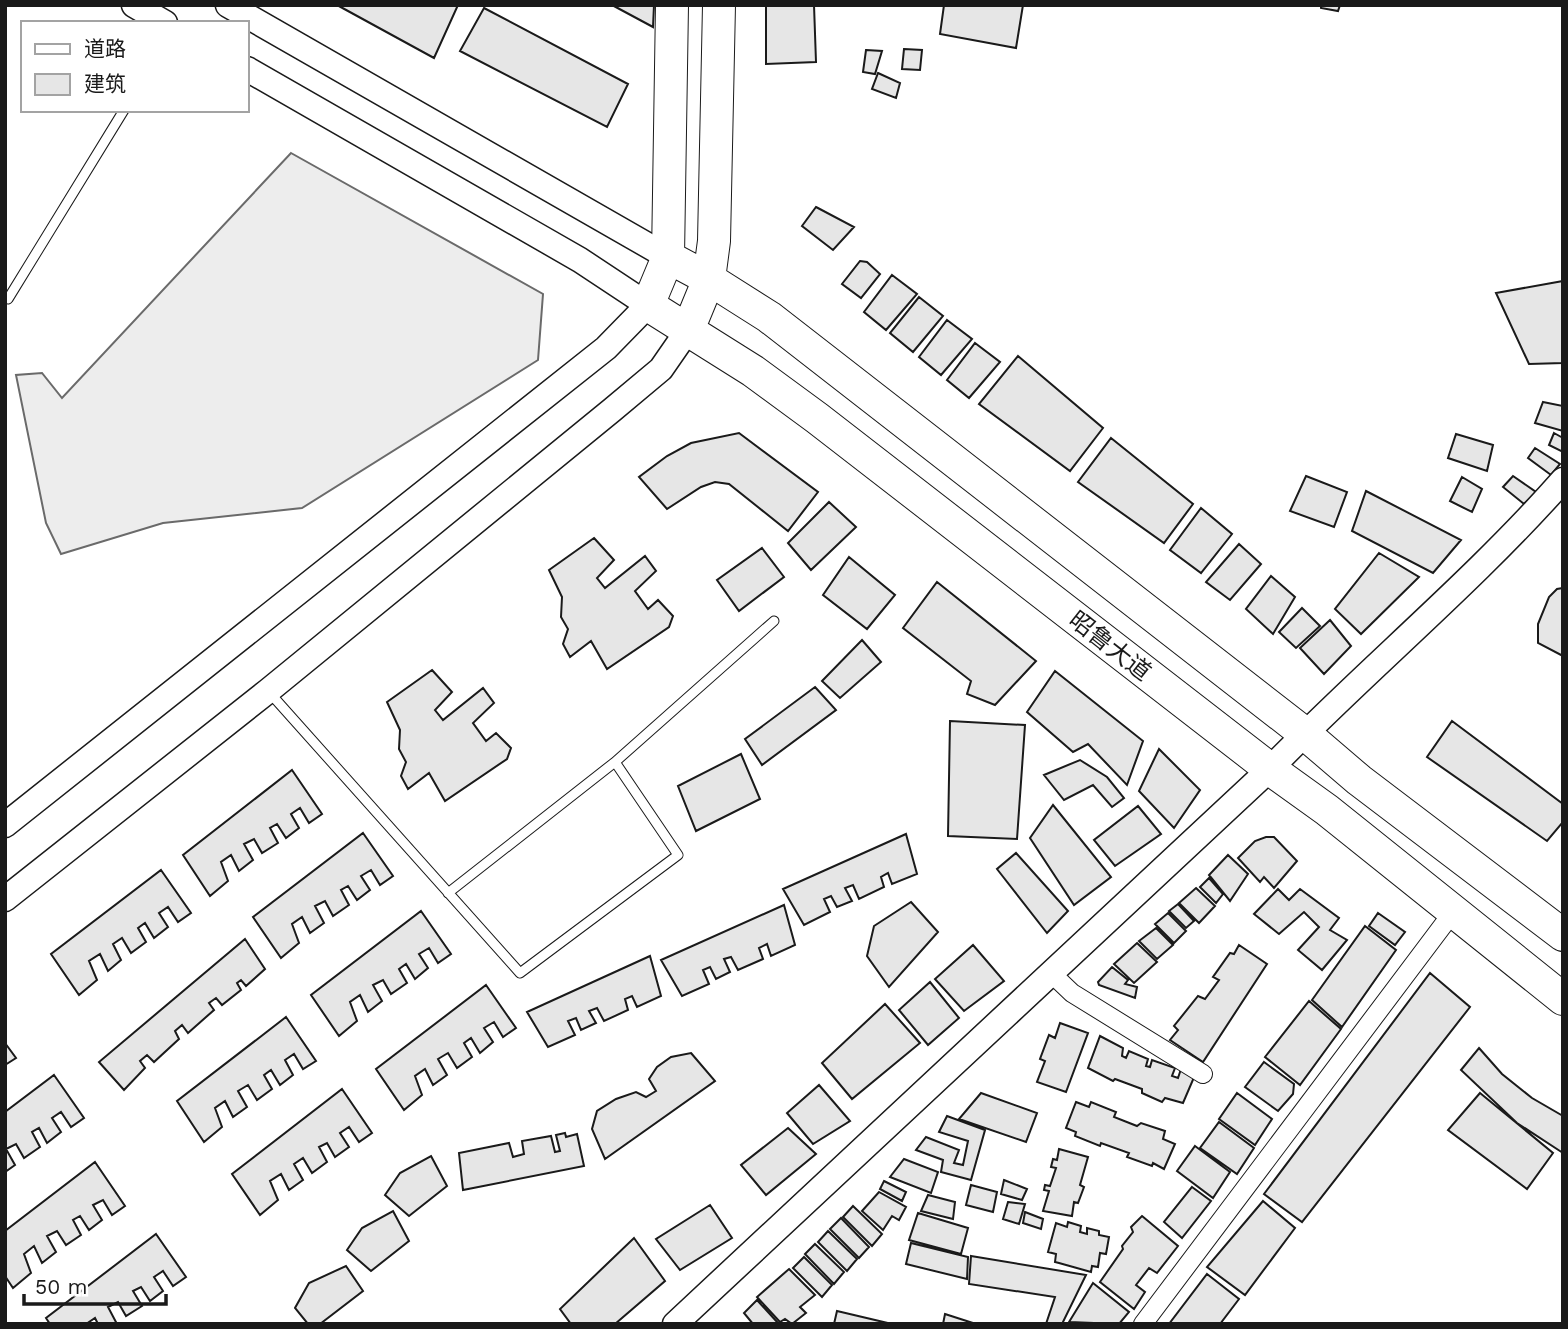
<svg xmlns="http://www.w3.org/2000/svg" width="1568" height="1329" font-family="'Work Sans','Noto Sans SC',sans-serif">
<rect width="100%" height="100%" fill="#fff"/>
<!-- built -->
<path fill="#ededed" stroke="#6a6a6a" stroke-width="2" d="M291,153L543,294L538,360L302,508L163,523L61,554L46,523L16,375L42,373L62,398Z"/>
<!-- building -->
<path fill="#e6e6e6" stroke="#1a1a1a" stroke-width="2" d="M337,5H458L434,58Z
M612,5H654L653,27Z
M766,5H814L816,62L766,64Z
M944,5H1023L1016,48L940,34Z
M1321,5H1340L1338,11L1321,8Z
M484,8L628,84L607,127L460,51Z
M904,49L922,50L920,70L902,69Z
M866,50L882,51L875,74L863,72Z
M878,73L900,83L896,98L872,89Z
M816,207L854,227L833,250L802,226Z
M860,261L867,262L880,274L861,298L842,284Z
M892,275L917,294L886,330L864,312Z
M1563,281V363L1529,364L1496,293Z
M919,297L943,316L913,352L890,333Z
M947,320L972,339L941,375L919,357Z
M975,343L1000,362L969,398L947,380Z
M1018,356L1103,428L1070,471L979,404Z
M1543,402L1563,406V431L1535,423Z
M739,433L818,492L788,531L729,484L715,482L701,487L667,509L639,477L667,456L691,443Z
M1554,433L1563,438V452L1549,445Z
M1456,434L1493,445L1487,471L1448,458Z
M1111,438L1193,504L1164,543L1078,482Z
M1535,448L1560,464L1551,475L1528,458Z
M1306,476L1347,492L1334,527L1290,511Z
M1513,476L1536,492L1524,504L1503,487Z
M1462,477L1482,489L1472,512L1450,501Z
M1366,491L1461,540L1433,573L1352,531Z
M829,502L856,527L811,570L788,543Z
M1201,508L1232,534L1201,573L1170,550Z
M594,538L614,560L597,578L605,588L645,556L656,571L635,591L648,609L658,600L673,616L669,627L607,669L591,641L570,657L563,644L568,629L561,617L562,597L549,570Z
M1239,544L1261,564L1230,600L1206,582Z
M762,548L784,577L739,611L717,580Z
M1379,553L1419,577L1361,634L1335,609Z
M849,557L895,595L867,629L823,595Z
M1271,576L1295,597L1273,634L1246,609Z
M937,582L1036,661L995,705L967,694L971,681L903,628Z
M1563,588V656L1538,643V624L1549,597L1557,589Z
M1302,608L1320,626L1296,648L1279,632Z
M1330,620L1351,646L1324,674L1300,648Z
M862,640L881,662L840,698L822,681Z
M432,670L452,692L435,710L443,720L483,688L494,703L473,723L486,741L496,733L511,748L507,759L445,801L429,773L408,789L401,776L406,762L399,749L400,730L387,702Z
M1055,671L1143,741L1127,785L1088,744L1073,752L1027,712Z
M815,687L836,710L762,765L745,739Z
M950,721L1025,725L1017,839L948,836Z
M1452,721L1563,804V822L1547,841L1427,757Z
M1159,749L1200,790L1174,828L1139,791Z
M741,754L760,799L696,831L678,786Z
M1080,760L1107,777L1124,798L1112,807L1093,785L1064,800L1044,775Z
M292,770L322,814L309,823L300,808L291,814L299,828L286,838L277,824L270,828L278,843L262,853L254,839L244,844L253,860L239,871L231,855L221,862L228,881L210,896L183,855Z
M1053,805L1111,877L1074,905L1030,838Z
M1138,806L1161,834L1115,866L1094,840Z
M363,833L393,876L380,885L371,870L361,876L370,890L357,900L348,886L341,890L349,905L333,916L325,901L315,906L324,923L310,933L302,917L292,924L299,943L281,958L253,917Z
M906,834L917,874L892,884L888,873L881,877L884,887L859,899L853,885L845,888L852,901L837,907L831,896L824,899L830,912L804,925L783,889Z
M1266,837H1274L1297,861L1274,888L1264,877L1260,882L1238,858L1255,841Z
M1016,853L1068,911L1047,933L997,869Z
M1228,855L1248,874L1230,901L1209,875Z
M161,870L191,913L178,922L168,907L159,913L168,927L154,938L145,923L138,928L146,942L131,953L122,938L113,944L121,960L108,971L100,954L89,961L97,980L79,995L51,954Z
M1209,878L1223,894L1216,903L1200,887Z
M1196,888L1215,906L1199,923L1179,903Z
M1278,889L1289,900L1300,889L1339,918L1330,930L1347,940L1322,970L1298,950L1319,927L1304,912L1279,934L1254,914Z
M911,902L938,932L889,987L867,956L874,926Z
M1178,904L1194,921L1186,928L1169,911Z
M784,905L795,945L771,956L767,944L759,948L763,959L738,970L731,957L724,959L730,972L716,979L710,967L703,970L709,984L682,996L661,960Z
M421,911L451,954L438,963L429,948L419,954L428,968L415,979L406,964L399,969L407,983L391,994L383,980L373,985L382,1001L368,1012L360,995L350,1002L357,1021L339,1036L311,995Z
M1168,913L1186,931L1174,943L1155,924Z
M1378,913L1405,932L1395,945L1369,926Z
M1365,926L1396,950L1342,1027L1312,1000Z
M1156,928L1173,945L1157,959L1139,941Z
M245,939L265,969L246,986L241,980L237,983L241,990L222,1005L216,998L209,1003L214,1010L188,1033L182,1025L175,1031L179,1039L154,1062L147,1055L140,1061L145,1068L124,1090L99,1062Z
M1137,943L1157,962L1134,983L1114,964Z
M973,945L1004,981L964,1011L935,979Z
M1239,945L1267,964L1203,1062L1170,1040L1178,1030L1174,1026L1198,996L1205,999L1219,980L1213,977L1230,953L1234,954Z
M650,956L661,996L637,1007L632,996L625,999L628,1010L604,1021L597,1008L589,1011L596,1023L581,1030L576,1018L568,1021L575,1035L548,1047L527,1012Z
M1112,967L1128,980L1125,984L1137,987L1135,998L1099,985L1098,982Z
M1430,973L1470,1007L1302,1222L1264,1194Z
M930,982L959,1018L928,1045L899,1010Z
M486,985L516,1028L503,1037L494,1022L484,1028L493,1042L480,1053L471,1038L464,1043L472,1057L457,1068L448,1053L438,1059L447,1075L433,1085L425,1069L415,1076L422,1095L404,1110L376,1069Z
M1309,1001L1341,1029L1300,1085L1265,1057Z
M885,1004L920,1043L852,1099L822,1063Z
M286,1017L316,1061L303,1069L294,1054L285,1060L293,1075L280,1085L271,1070L264,1075L272,1089L257,1100L248,1085L238,1091L247,1107L233,1117L225,1101L215,1108L222,1127L204,1142L177,1101Z
M1060,1023L1088,1033L1066,1092L1037,1082L1045,1061L1040,1059L1049,1035L1055,1038Z
M1100,1036L1123,1048L1122,1056L1126,1058L1129,1051L1148,1059L1146,1066L1150,1067L1152,1060L1175,1068L1172,1076L1178,1078L1181,1069L1195,1075L1183,1103L1165,1098L1162,1102L1142,1093V1089L1115,1079L1113,1081L1088,1068Z
M5,1043L16,1058L5,1065Z
M1479,1048L1502,1074L1532,1098L1563,1116V1153L1517,1123L1461,1070Z
M691,1053L715,1081L605,1159L592,1129L597,1111L616,1099L636,1092L646,1097L656,1091L649,1079L657,1067L671,1057Z
M1264,1062L1294,1084L1293,1094L1278,1111L1245,1087Z
M54,1075L84,1118L71,1127L61,1112L52,1118L61,1132L47,1143L39,1128L32,1132L40,1147L24,1158L16,1144L6,1149L15,1165L5,1172V1112Z
M819,1085L850,1121L813,1144L787,1113Z
M342,1089L372,1133L359,1142L349,1127L340,1133L349,1147L335,1157L327,1143L319,1147L327,1162L312,1173L303,1158L294,1164L303,1180L289,1190L281,1174L270,1181L278,1200L260,1215L232,1174Z
M981,1093L1037,1113L1026,1142L959,1119Z
M1237,1093L1272,1119L1255,1145L1219,1119Z
M1480,1093L1553,1153L1527,1189L1448,1130Z
M1076,1102L1089,1107L1091,1102L1116,1112L1114,1117L1137,1126L1141,1123L1165,1131L1163,1139L1175,1144L1164,1169L1153,1163L1152,1166L1127,1157L1129,1153L1101,1143L1100,1146L1075,1136L1076,1132L1066,1128Z
M947,1116L985,1130L971,1180L941,1172L943,1160L916,1150L926,1137L959,1150L954,1163L963,1165L968,1141L939,1132Z
M1219,1122L1254,1148L1237,1174L1200,1148Z
M788,1128L816,1154L766,1195L741,1165Z
M565,1133L566,1137L577,1134L584,1166L463,1190L459,1153L509,1143L513,1157L524,1154L522,1141L551,1136L555,1152L560,1151L556,1135Z
M1195,1146L1230,1172L1213,1198L1177,1171Z
M1059,1149L1088,1157L1080,1185L1084,1187L1078,1203L1074,1202L1072,1216L1043,1211L1049,1191L1044,1190L1045,1185L1050,1186L1056,1168L1051,1167L1053,1159L1057,1160Z
M431,1156L447,1186L409,1216L385,1195L400,1173Z
M904,1159L938,1172L931,1193L890,1177Z
M95,1162L125,1206L112,1215L103,1200L93,1205L102,1220L89,1230L80,1216L73,1220L81,1235L66,1245L57,1231L47,1236L56,1252L42,1263L34,1246L24,1254L31,1273L13,1288L5,1276V1231Z
M1004,1180L1027,1189L1022,1200L1001,1194Z
M884,1181L906,1192L902,1201L880,1189Z
M971,1185L997,1192L993,1212L966,1205Z
M1192,1187L1211,1201L1182,1238L1164,1222Z
M879,1192L906,1207L899,1220L892,1216L883,1230L862,1211Z
M928,1195L955,1202L953,1219L921,1211Z
M1263,1201L1295,1228L1245,1295L1207,1267Z
M1008,1202L1025,1204L1019,1224L1003,1219Z
M710,1205L732,1238L680,1270L656,1239Z
M853,1206L882,1234L872,1246L843,1217Z
M393,1211L409,1241L371,1271L347,1250L362,1228Z
M1025,1212L1043,1219L1041,1229L1023,1223Z
M918,1213L968,1228L961,1254L909,1240Z
M1142,1216L1178,1246L1157,1273L1149,1268L1136,1285L1145,1292L1134,1309L1100,1282L1123,1249L1122,1246L1133,1232L1131,1227Z
M841,1218L869,1247L859,1258L830,1229Z
M1068,1222L1081,1226L1080,1232L1087,1234V1228L1099,1231V1235L1109,1237L1106,1254L1100,1253L1098,1267L1092,1266L1091,1272L1059,1263L1055,1262L1056,1254L1048,1252L1056,1223L1067,1227Z
M828,1231L857,1259L847,1271L818,1242Z
M156,1234L186,1277L173,1286L163,1271L154,1277L163,1291L150,1301L141,1287L133,1291L142,1306L126,1316L118,1302L108,1307L117,1324H98L95,1318L86,1324H50L46,1318Z
M634,1238L665,1281L615,1324H571L560,1309Z
M911,1243L968,1257L967,1279L906,1264Z
M815,1244L844,1272L834,1284L805,1254Z
M971,1256L1086,1275L1062,1324H1046L1055,1297L969,1284Z
M804,1257L832,1285L822,1297L793,1268Z
M346,1266L363,1291L320,1324H308L295,1308L309,1283Z
M789,1269L815,1295L800,1307L806,1313L792,1324L785,1319L780,1322L757,1297Z
M1207,1274L1239,1299L1220,1324H1169Z
M1093,1283L1129,1312L1119,1324L1069,1322Z
M757,1300L778,1323L777,1324H753L744,1313Z
M837,1311L892,1324H834Z
M945,1314L976,1324H943Z"/>
<g fill="none" stroke-linecap="round" stroke-linejoin="round">
<defs>
<path id="lane" d="M5,297L8,299L124,110
M269,692L520,973L678,855L615,762L774,621
M448,893L615,762"/>
<path id="street" d="M1050,972L1072,993L1203,1074
M1143,1324L1453,912"/>
<path id="secondary" d="M134,5L165,23
M228,5L668,257
M5,825L606,348L648,305L580,260L247,69
M5,899L268,691L612,410L661,369L688,330
M675,1324L1270,769C1365,671 1472,583 1563,480"/>
<path id="highway" d="M672,5L668,257L648,305L753,371L817,418L1270,769L1327,810L1563,999
M668,257L709,279L769,317L1304,733L1359,780L1563,935
M688,330L709,279L714,241L719,5"/>
</defs>
<!-- lane casing -->
<use href="#lane" stroke="#1a1a1a" stroke-width="11"/>
<!-- street casing -->
<use href="#street" stroke="#1a1a1a" stroke-width="20"/>
<!-- secondary casing -->
<use href="#secondary" stroke="#1a1a1a" stroke-width="27"/>
<!-- highway casing -->
<use href="#highway" stroke="#1a1a1a" stroke-width="34"/>
<!-- lane -->
<use href="#lane" stroke="#fff" stroke-width="9"/>
<!-- street -->
<use href="#street" stroke="#fff" stroke-width="18"/>
<!-- secondary -->
<use href="#secondary" stroke="#fff" stroke-width="24"/>
<!-- highway -->
<use href="#highway" stroke="#fff" stroke-width="32"/>
</g>
<g text-anchor="middle" dominant-baseline="central" stroke-width="5" stroke-linejoin="round" paint-order="stroke">
<!-- street labels -->
<g font-size="24" fill="#1a1a1a" stroke="#fff">
<text transform="translate(1110 646) rotate(38)">昭鲁大道</text>
</g>
</g>
<!-- border -->
<rect width="1568" height="1329" fill="none" stroke="#1a1a1a" stroke-width="14"/>
<!-- legend -->
<rect x="21" y="21" width="228" height="91" fill="#ffffff" stroke="#a3a3a3" stroke-width="2"/>
<rect x="35" y="44" width="35" height="10" fill="#ffffff" stroke="#a3a3a3" stroke-width="2"/>
<text x="84" y="56" font-size="21" fill="#1a1a1a">道路</text>
<rect x="35" y="74" width="35" height="21" fill="#e6e6e6" stroke="#a3a3a3" stroke-width="2"/>
<text x="84" y="91" font-size="21" fill="#1a1a1a">建筑</text>
<!-- scale -->
<path d="M24 1294v10h142v-10" fill="none" stroke="#1a1a1a" stroke-width="3.5"/>
<text x="35" y="1294" font-size="21" fill="#1a1a1a" stroke="#ffffff" stroke-width="5" paint-order="stroke">50 m</text>
</svg>
